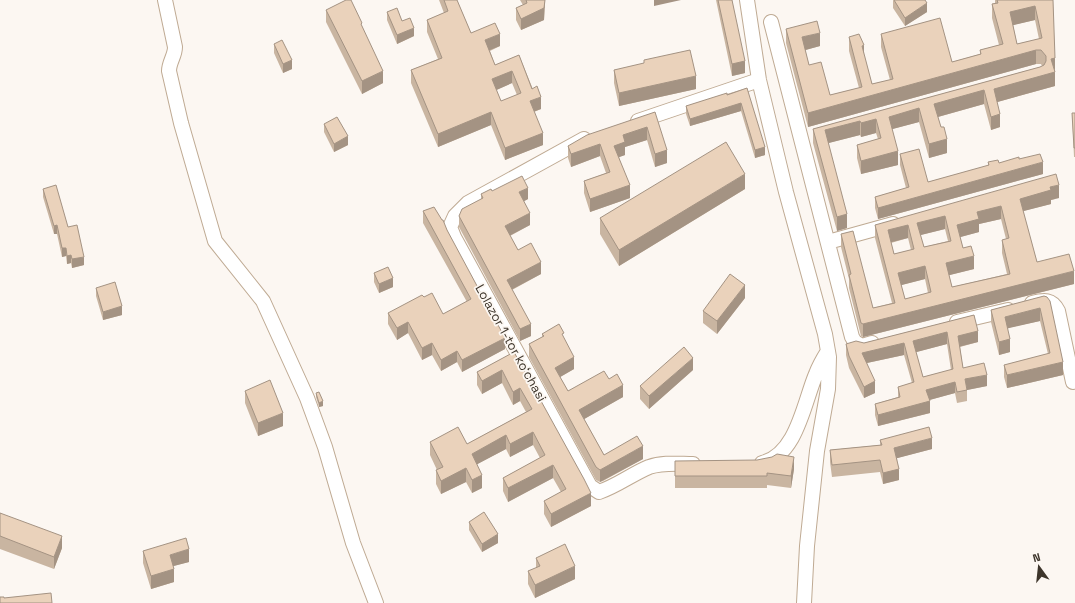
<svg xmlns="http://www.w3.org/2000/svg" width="1075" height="603" font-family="'Space Grotesk',sans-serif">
<rect width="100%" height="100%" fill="#fcf7f2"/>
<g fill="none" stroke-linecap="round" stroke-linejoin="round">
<defs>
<path id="minor" d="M165,0L175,47C175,56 169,62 169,71L181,123L215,241L263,301L307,398L325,447L353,543L376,603
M747,0L759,80L786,192L825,334L829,357L828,389L817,451L807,546L804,603
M771,22L852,337L855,342L862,346L872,343
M638,121L759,80
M584,139L468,203L455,216L450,227L454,237L590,486L599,492C617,486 632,474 649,467C663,462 679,464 693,464
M828,242L893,224
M1032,303C1044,300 1052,299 1058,311L1073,382
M957,322L1008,310
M762,463C797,455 804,402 816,374C819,366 823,359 828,351"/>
</defs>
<!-- minor casing -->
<use href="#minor" stroke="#bfaa93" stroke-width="16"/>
<!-- minor -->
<use href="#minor" stroke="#fff" stroke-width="14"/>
</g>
<!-- wall -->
<path fill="#c9b5a1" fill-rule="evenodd" d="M439,0H457L471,33L500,46L490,51L495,65L519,55L541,109L534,112L543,145L505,160L491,125L438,147L411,83V70L438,59L427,32V20L444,13ZM512,83L517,95L501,101L496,90Z
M520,0H545L544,20L521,30L516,20V8L523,5Z
M716,0H732L745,73L732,76Z
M893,0L927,12L905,26L893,8Z
M995,0H1053L1055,86L997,102L1000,127L991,130L984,104L938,117L947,153L929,158L919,122L892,129L898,165L861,174L857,158V145L878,139L876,133L861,137L860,135L828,143L847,228L837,231L813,143V129L1040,67L1042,66L1041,64H1036L808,127L786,43V29L820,46L805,50L809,65L830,95L859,88L849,51V37L864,56L872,84L890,80L881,47V34L952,62L980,54V50L999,45L992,18V4L995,3ZM1035,20L1039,39L1017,44L1013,25Z
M326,10L362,28L383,83L362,94L326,22Z
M387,12L402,21L414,36L397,44L387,20Z
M274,44L292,69L283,73L274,53Z
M644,60L696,89L619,106L614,83V70L644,64Z
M747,88L765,155L755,158L741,111L690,126L686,114V106Z
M655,112L667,163L655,167L647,140L625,147V155L619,157L630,198L590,212L584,193V181L606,173L600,156L571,167L568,158V146Z
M1072,113H1075V157H1074Z
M324,124L348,145L334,152L324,132Z
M900,154L928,182L988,166V162L999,163L1019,159L1043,174L878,219L875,208V197L906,188L900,165Z
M43,189L68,227L84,265L72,268L71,263L67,264L66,256L62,257L57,234H54L43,197Z
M745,189L619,266L600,234V218Z
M492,191L528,199L524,201L530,225L510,236L518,250L541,274L512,290L531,336L520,341L459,227V216L481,199V194Z
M1059,198L1051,200V204L1023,211L1037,262L1074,284L863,337L861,336L849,288V279L841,247V234L873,308L892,303L875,238V225ZM1001,219L1006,239L1002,240V253L1007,274L952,287L949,275L974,269L963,248L960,237L979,232V224ZM945,229L948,241L924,247L920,235ZM908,238L911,250L894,254L891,243ZM925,279L928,293L905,299L901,285Z
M423,211L447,230L505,349L462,372L457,362L441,371L432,355L422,360L408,333L397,340L388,324V313L443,314L467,302L423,223Z
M374,273L393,287L379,293L374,282Z
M96,288L122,315L103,320L96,296Z
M1044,296L1063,375L1007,388L1004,377V365L1048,354L1040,321L1007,328L1010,352L999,355L991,322V310Z
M745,298L717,334L703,323V311Z
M974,315L978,342L960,347L963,368L987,386L967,390V401L957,403L955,393L929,400L930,413L878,426L875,415V404L898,397V387L912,383L904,355L867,363L875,393L864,398L849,368L846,355V344L864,343ZM947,344L951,370L923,377L916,352Z
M542,334L564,338L574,369L560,377L568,391L609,379L623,397L584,419L604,455L643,459L603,481L600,482L596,480L529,357V344L542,337Z
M514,352L591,506L551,527L544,514V501L561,492L553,478L508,502L503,491V478L540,458L533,445L510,457L506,449L477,464L482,488L472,493L466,482L441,494L436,484V470H437L430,455V442L467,444L526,412L520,401L513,405L502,383L482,394L477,385V372Z
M693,370L649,409L640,399V386Z
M245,391L283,426L258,436L245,403Z
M316,393L323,406L319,407L316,397Z
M880,440L932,449L897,458L899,480L883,484L880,472L832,477L830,462V450L880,445Z
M675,461L794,469L791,488L767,485V488H675Z
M0,513L62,548L54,569L0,549Z
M469,522L498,543L482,552L469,530Z
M143,551L189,562L173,566L174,582L151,589L143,563Z
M536,558L575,579L535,598L528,584V571L536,568Z"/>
<!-- shaded-wall -->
<path fill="#a49383" d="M545,0L544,20L521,30V19Z
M654,0H681L654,6Z
M927,3V12L905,26V18Z
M1035,6V20L1010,26V12Z
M414,28V36L397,44V35Z
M820,33V46L802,51V37Z
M500,34V46L485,52V40Z
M864,45V59L862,46Z
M1036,50V64L808,127V113Z
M1055,58V72L1051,59Z
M292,60V69L283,73V64Z
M745,61V73L732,76V64Z
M383,71V83L362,94V81Z
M512,71V83L492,92V79Z
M1055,72V86L994,103V89Z
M696,76V89L619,106V93Z
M984,90V104L934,118V104Z
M541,97V109L530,113V101Z
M741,103V111L690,126V119Z
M919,108V122L889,130V117Z
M491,112V125L438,147V134Z
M1000,114V127L991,130V117Z
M876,119V133L861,137V123Z
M860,121V135L825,144V130Z
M647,127V140L625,147V155L614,159V146L623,135Z
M543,133V145L505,160V148Z
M348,136V145L334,152V144Z
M947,139V153L929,158V144Z
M600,144V156L571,167V154Z
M765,147V155L755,158V150Z
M667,150V163L655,167V154Z
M898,151V165L861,174V161Z
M1043,162V174L878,219V208Z
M745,174V189L619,266V250Z
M630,185V198L590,212V199Z
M1059,185V198L1051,200V204L1020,212V199L1050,187Z
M528,188V199L519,204V192Z
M1001,206V219L979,224V232L957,238V225L977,212Z
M530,213V225L505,238V226Z
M847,214V228L837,231V217Z
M945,216V229L917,236V223Z
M57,225V234H54V226Z
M908,225V238L888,243V230Z
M62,248H66V256L62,257Z
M71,255V263L67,264V256Z
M974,256V269L946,276V263Z
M84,257V265L72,268V259Z
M541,262V274L507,292V280Z
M925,266V279L898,286V273Z
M1074,271V284L863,337V324Z
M393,278V287L379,293V284Z
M745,285V298L717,334V321Z
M122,306V315L103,320V312Z
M1040,308V321L1005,329V317Z
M408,322V333L397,340V328Z
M531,324V336L520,341V329Z
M978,331V342L958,347V336Z
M947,332V344L913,353V341Z
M505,338V349L462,372V360Z
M1010,339V352L999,355V342Z
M432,343V355L422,360V348Z
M904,343V355L862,364V353Z
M457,351V362L441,371V360Z
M574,357V369L555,380V368Z
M693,358V370L649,409V396Z
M1063,362V375L1007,388V375Z
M502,370V383L482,394V381Z
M987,375V386L967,390L965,379Z
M875,381V393L864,398V387Z
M955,382V393L926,401V390Z
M623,385V397L579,422V410Z
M520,388V401L513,405V392Z
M323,401V406L319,407V403Z
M930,401V413L878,426V415Z
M283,413V426L258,436V423Z
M533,432V445L510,457V444Z
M506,435V449L472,467V454Z
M932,438V449L894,459V448Z
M643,446V459L600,482V470Z
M794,457V469L791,488V476Z
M553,465V478L508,502V488Z
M466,468V482L441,494V481Z
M899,469V480L883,484V473Z
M482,475V488L472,493V480Z
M591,493V506L551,527V514Z
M498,534V543L482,552V544Z
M62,536V548L54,569V557Z
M189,549V562L170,567V555Z
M575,566V579L535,598V585Z
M174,569V582L151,589V576Z"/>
<!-- building -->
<path fill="#ead2bb" stroke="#a49383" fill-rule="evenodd" d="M346,0H351L362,23L361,24L383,71L362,81L326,10Z
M444,0H457L471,33L495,23L500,34L485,40L495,65L519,55L532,89L537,86L541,97L530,101L543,133L505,148L491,112L438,134L411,70L442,58L427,20L448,11ZM512,71L521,93L501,101L492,79Z
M526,0H545L544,8L521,19L516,8L527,3Z
M718,0H732L745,61L732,64Z
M894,0H925L927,3L905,18Z
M997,0H1053L1055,58L1051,59L1055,72L994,89L1000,114L991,117L984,90L934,104L941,127H944L947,139L929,144L919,108L889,117L898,151L861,161L857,145L881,138L876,119L861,123L860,121L825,130L847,214L837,217L813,129L1040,67L1044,65L1046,61V56L1041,50H1036L808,113L786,29L817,21L820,33L802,37L809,65L821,62L830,95L862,87L849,37L859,34L864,45L862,46L872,84L893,79L881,34L940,18L952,62L981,54L980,50L1003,44L992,4L998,3ZM1035,6L1042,38L1017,44L1010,12Z
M397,8L402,21L410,18L414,28L397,35L387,12Z
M282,40L292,60L283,64L274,44Z
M690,50L696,76L619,93L614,70L644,63V60Z
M747,88L765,147L755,150L741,103L690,119L686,106L727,93V95Z
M655,112L667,150L655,154L647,127L623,135L625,142L614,146L630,185L590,199L584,181L610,172L600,144L571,154L568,146L587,135Z
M1072,113H1075V148H1074Z
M337,117L348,136L334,144L324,124Z
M726,142L745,174L619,250L600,218Z
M919,149L928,182L989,165L988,162L998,160L999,163L1019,157V159L1040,154L1043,162L878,208L875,197L909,187L900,154Z
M1056,174L1059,185L1050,187L1051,190L1020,199L1037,262L1069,254L1074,271L863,324L861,323L849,275L851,274L841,234L853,231L873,308L895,303L875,225ZM1001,206L1009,238L1002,240L1010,274L952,287L946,263L974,256L971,246L963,248L957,225L979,219L977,212ZM945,216L951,241L924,247L917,223ZM908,225L914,249L894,254L888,230ZM925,266L931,292L905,299L898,273Z
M522,176L528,188L519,192L530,213L505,226L518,250L531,243L541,262L507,280L531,324L520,329L459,216L462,209L483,198L481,194L491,189L492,191Z
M56,185L68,227L77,225L84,257L72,259L71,255L67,256L66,248H62L57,225L54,226L43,189Z
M434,207L442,220H443L447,230L505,338L462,360L457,351L441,360L432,343L422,348L408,322L397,328L388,313L422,295L424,297L432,293L443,314L471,299L423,211Z
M388,267L393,278L379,284L374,273Z
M730,274L745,285L717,321L703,311Z
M115,282L122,306L103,312L96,288Z
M1044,296L1047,297L1050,301L1063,362L1007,375L1004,365L1050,353L1040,308L1005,317L1010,339L999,342L991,310Z
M974,315L978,331L958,336L963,368L984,363L987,375L965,379L967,390L957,392L955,382L926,390L930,401L878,415L875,404L900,397L898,387L914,382L904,343L862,353L875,381L864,387L849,356L846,344L856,341L864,343ZM947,332L953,369L923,377L913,341Z
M559,324L564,333L562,334L574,357L555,368L568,391L604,371L609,379L617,374L623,385L579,410L604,455L637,436L643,446L600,470L596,467L529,344L544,336L542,334Z
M684,347L693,358L649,396L640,386Z
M514,352L584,479L591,493L551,514L544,501L566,489L553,465L508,488L503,478L545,455L533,432L510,444L506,435L472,454L482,475L472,480L466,468L441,481L436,470L443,467L430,442L458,427L467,444L532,409L520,388L513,392L502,370L482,381L477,372Z
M270,380L283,413L258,423L245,391Z
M319,392L323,401L319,403L316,393Z
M929,427L932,438L894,448L899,469L883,473L880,460L832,465L830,450L882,445L880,440Z
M777,454L794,457L791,476L767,473V476H675V461L757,460L772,457Z
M484,512L498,534L482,544L469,522Z
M0,513L62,536L54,557L0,536Z
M186,538L189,549L170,555L174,569L151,576L143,551Z
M565,544L575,566L535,585L528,571L540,566L536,558Z
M51,593L52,603H0V597H4V598Z"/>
<g text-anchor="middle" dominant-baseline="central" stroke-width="3.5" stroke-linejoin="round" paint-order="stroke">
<!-- street labels -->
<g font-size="13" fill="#3d352b" stroke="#fcf7f2">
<text transform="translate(511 343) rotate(61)">Lolazor 1-tor ko‘chasi</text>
</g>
</g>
<!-- north arrow -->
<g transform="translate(1039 567) rotate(345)" stroke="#fcf7f2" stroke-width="3" paint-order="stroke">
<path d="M0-3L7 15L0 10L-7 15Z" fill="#3d352b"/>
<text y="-6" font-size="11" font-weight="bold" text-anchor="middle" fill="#3d352b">N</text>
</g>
</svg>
